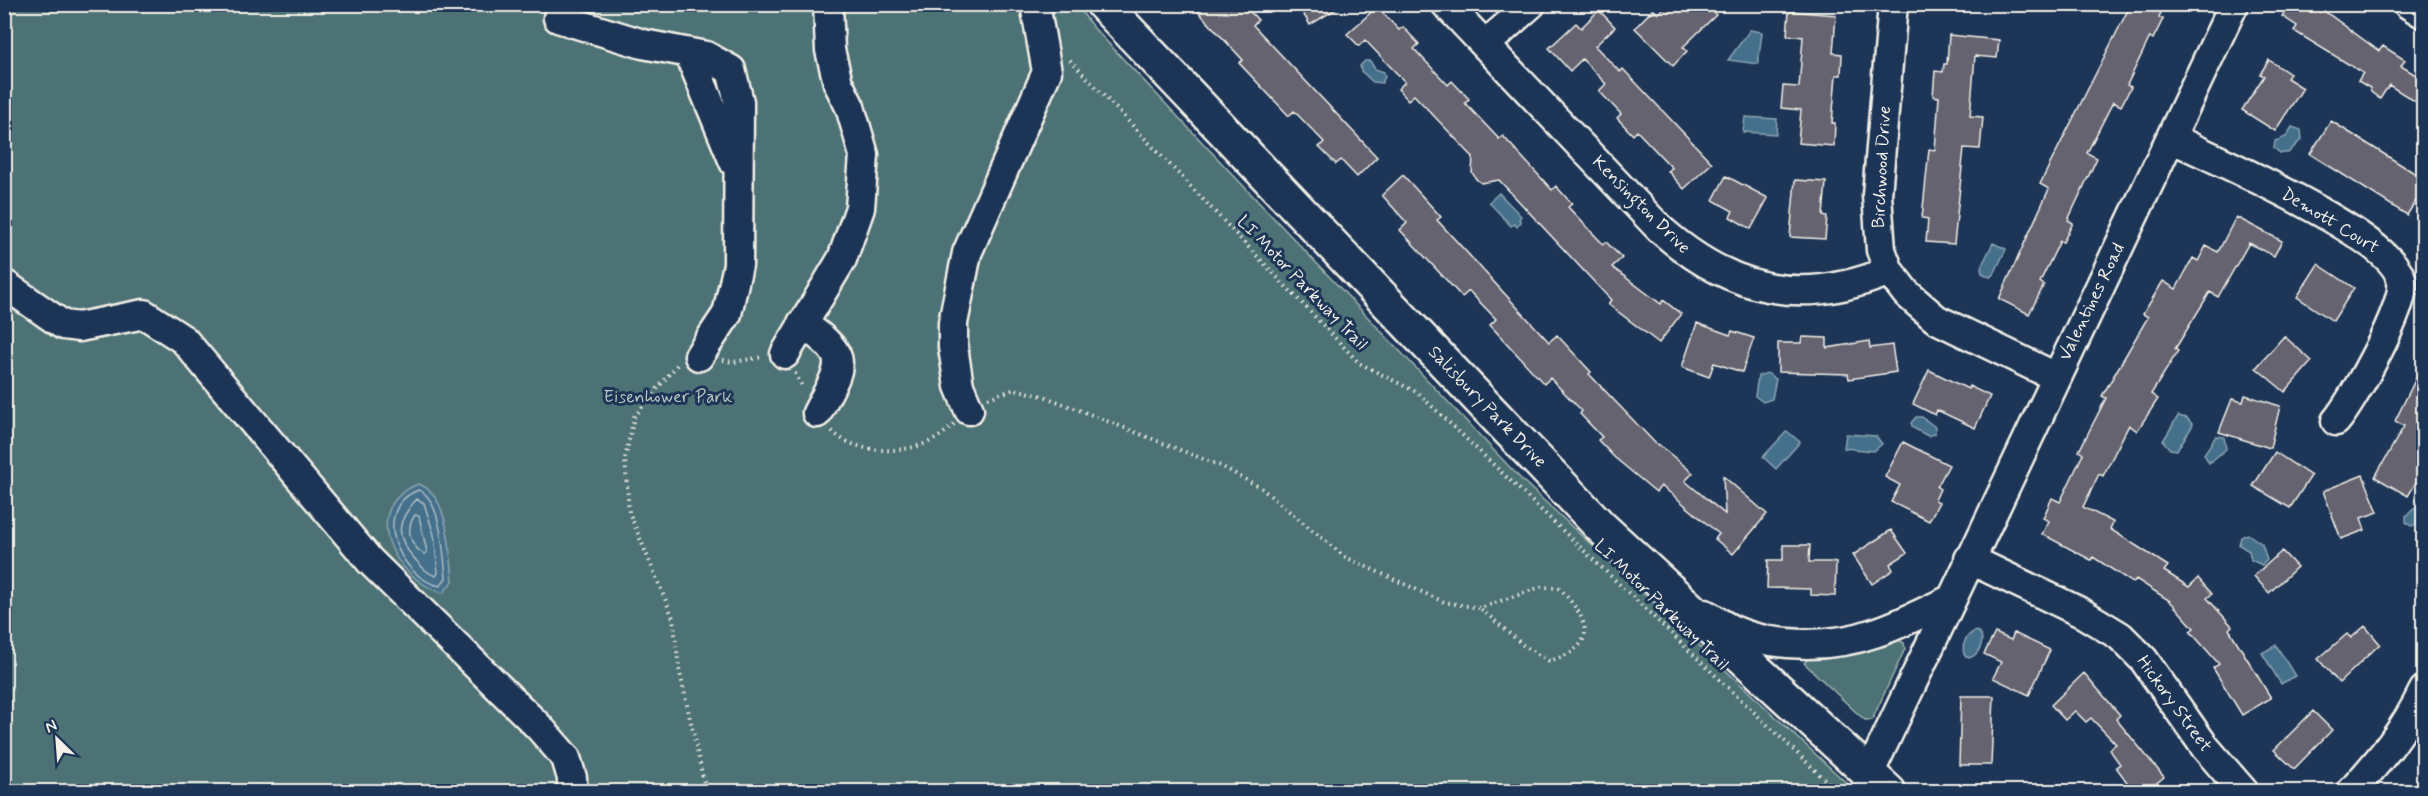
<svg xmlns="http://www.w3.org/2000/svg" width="2428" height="796" font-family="Mynerve,sans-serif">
<rect width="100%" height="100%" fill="#1d3557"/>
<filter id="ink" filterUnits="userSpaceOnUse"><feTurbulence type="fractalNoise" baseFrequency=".0167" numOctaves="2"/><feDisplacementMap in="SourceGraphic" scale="12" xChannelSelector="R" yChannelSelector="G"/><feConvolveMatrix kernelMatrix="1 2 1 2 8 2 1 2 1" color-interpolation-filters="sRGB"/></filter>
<g filter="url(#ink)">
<!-- green -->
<path fill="#4d7275" stroke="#a0b2ae" stroke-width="1.5" d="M5,4L1077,5L1092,26L1522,480L1855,791L5,792Z
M1897,639L1904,643L1905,649L1872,720H1865L1858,714L1804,663L1809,658Z"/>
<!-- water -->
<path fill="#45708c" stroke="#8ba4b1" stroke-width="1.5" d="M1750,30L1762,32L1758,64L1728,60Z
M1365,61H1370L1375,69L1384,72L1385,77L1382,83L1373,82L1361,71L1360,66Z
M1745,117L1777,119L1776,134L1743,132Z
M2292,127L2301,130L2302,139L2288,153H2280L2274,148L2275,141L2286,137Z
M1499,193L1521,216L1519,219L1521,222L1517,227L1514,224L1511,226L1489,202Z
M1993,243L2006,249L1994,274L1990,277L1982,273L1981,267Z
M1767,373L1776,379L1772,399L1763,402L1755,396L1758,376Z
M2178,416L2187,418L2193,425L2177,450L2170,449L2163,441Z
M1916,417H1922L1935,427V434L1928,436L1913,428L1911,423Z
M1787,431L1800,442L1776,469L1763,457Z
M1846,434L1876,436L1882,444L1874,451L1844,448Z
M2216,436L2224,437L2226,449L2209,463L2204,454Z
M418,484C449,492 450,554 453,581L443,593C394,579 357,509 418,484Z
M2423,491V518L2421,523L2411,526L2406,522V516L2417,506Z
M2248,534L2262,544L2267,560L2262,565L2251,560L2249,551L2239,545L2241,537Z
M1976,631L1980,633C1985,642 1979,655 1969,658L1965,656C1960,647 1966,634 1976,631Z
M2276,645L2295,676L2281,684L2262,653Z"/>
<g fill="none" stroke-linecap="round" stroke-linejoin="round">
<!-- shore -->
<path stroke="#aebdc3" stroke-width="1.5" d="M418,490C441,496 444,558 446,578L440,586C400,578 369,510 418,490Z
M417,499L424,503L434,535L438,573L436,576C426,573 421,566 414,558C394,536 397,520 417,499Z
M415,515L419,516L427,552L424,554C410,546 405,529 415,515Z"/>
</g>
<!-- building -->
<path fill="#65636f" stroke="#f4f1e8" stroke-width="1.5" d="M1191,4H1243L1258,20L1253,25L1377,157L1357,177L1341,160L1336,164L1319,147L1324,142L1294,111L1289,116L1239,63L1243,60Z
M1310,4H1344L1310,25L1301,10Z
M1667,4H1706L1716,15L1683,47L1687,51L1673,66L1635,28L1653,9L1658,14Z
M2131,4H2165L2159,17L2163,19L2153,39L2150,37L2127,85L2131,87L2121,106L2113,102L2087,153L2097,158L2068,220L2073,223L2063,242L2060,241L2040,282L2044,285L2029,314L1999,299L2049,189L2040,184Z
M2290,4H2308L2320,12L2323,10L2379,51L2383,46L2405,60L2401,66L2424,80V107L2389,85L2380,99L2371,92L2370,88L2358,81L2363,73L2294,31L2297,26L2282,16Z
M1377,7L1399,30L1403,27L1419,44L1414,49L1448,85L1452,81L1469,99L1465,103L1499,139L1503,136L1552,190L1556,186L1572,204L1568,207L1603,244L1606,242L1622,258L1612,267L1661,304L1663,300L1681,314L1659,343L1608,304L1611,300L1499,180L1481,183L1476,179L1472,172L1473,157L1414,95L1408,100L1398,89L1405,82L1365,40L1359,46L1347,34Z
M1599,10L1615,27L1595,46L1620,72L1623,69L1712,163L1684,189L1668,171L1672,168L1637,131L1633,135L1617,118L1621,114L1599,91L1606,84L1582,59L1570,71L1549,48L1576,23L1581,28Z
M1789,11L1836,15L1833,53L1842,54L1841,75H1836L1832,123H1835L1834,146L1798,143L1801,110L1781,108L1783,86L1799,87L1803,37L1787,35Z
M1949,35L1999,40L1997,58L1975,56L1970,116L1983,117L1980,149L1964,148L1954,244L1926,242L1928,219L1922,218L1929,149L1935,150L1939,97L1933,96L1935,71L1943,72L1944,64H1947Z
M2269,60L2290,74L2287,78L2303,88L2275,131L2242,110L2264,76L2260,74Z
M2331,121L2424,179V188L2407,215L2310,154Z
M1403,175L1441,217L1437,220L1549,342L1557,335L1591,372L1589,374L1657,445L1658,444L1693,473L1685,481L1725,514L1723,476L1767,514L1733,554L1715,539L1719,534L1673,495L1661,486L1656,492L1614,457L1598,440L1602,437L1580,414L1582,411L1550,378L1544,384L1490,325L1496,319L1469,291L1462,297L1400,230L1407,223L1382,195Z
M1726,176L1768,198L1751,229L1730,217L1733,211L1713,200Z
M1795,180L1826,182L1823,216L1827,217L1825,239L1790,237Z
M2236,217L2282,241L2274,256L2249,243L2218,297L2210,292L2175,349L2178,351L2151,394L2158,399L2137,431L2129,425L2103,476L2099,474L2083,507L2113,522L2110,529L2168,566L2164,571L2189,587L2198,578L2212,594L2207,598L2232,626L2229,629L2271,698L2242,715L2213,668L2219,664L2190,631L2194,628L2170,601L2136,579L2133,583L2093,557L2091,560L2042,534L2049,521L2043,518L2052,498L2060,502L2083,454L2079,451L2106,398L2102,396L2148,317L2143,314L2163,281L2176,289L2193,258L2198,261L2206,246L2218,252Z
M2318,264L2354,288L2333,321L2297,297Z
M1697,323L1730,335L1732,331L1754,338L1742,372L1714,363L1709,377L1682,367Z
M2284,336L2312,361L2285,392L2256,368Z
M1802,337L1827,338V348L1869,341L1870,348L1892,345L1896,372L1849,379L1848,374L1778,372V343H1801Z
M2424,362V469L2408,496L2375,477L2404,426L2395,421Z
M1929,370L1968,389L1969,386L1990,396L1975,428L1937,410L1935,415L1913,404Z
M2245,395L2280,406L2270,448L2219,432L2232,399L2243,402Z
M1903,442L1949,465L1937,487L1940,489L1935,500L1939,502L1929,521L1891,502L1900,485L1885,477Z
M2275,452L2311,476L2290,508L2253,486Z
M2363,475L2378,512L2361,518L2365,530L2341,539L2323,491Z
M1891,530L1907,553L1890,564L1893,570L1872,584L1853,555Z
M1783,545H1810L1809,562H1836L1835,596L1811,595V589L1767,588L1768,560H1783Z
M2282,551L2297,567L2269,593L2254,576Z
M2365,626L2380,644L2339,683L2318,659L2347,634L2351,638Z
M1995,633L2011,640L2014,633L2050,650L2029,695L1993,678L2001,662L1984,654Z
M2084,673L2120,715L2116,719L2164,777L2146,792H2134L2116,767L2120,764L2109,749L2116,744L2091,718L2086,722L2075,711L2065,720L2051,705Z
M1961,696H1994L1991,765H1959Z
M2313,711L2332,730L2294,769L2274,750Z"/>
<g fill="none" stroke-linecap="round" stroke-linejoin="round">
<defs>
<path id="minor" d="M1446,4L1660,229C1730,291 1801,308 1889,271
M1893,4L1877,195L1881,250L1889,271L1906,293L1936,319L2056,377
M2408,4L2424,14
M558,18L643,44L706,56L731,70L739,102L738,265L727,314L699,356
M1485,45L1531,4
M689,53L734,162
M2171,138C2215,159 2395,236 2402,282C2406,306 2353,401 2336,421
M4,284L63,325L79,327L144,314L184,340L370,561L539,727L566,758L572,778V792
M802,323C853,359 842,363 817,413
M785,354L842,259L860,208L864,155L850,107L838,83L830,50L828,4
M969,410L959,386L953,347V323L967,253L1047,72L1035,4
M1969,559L2082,613L2120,636L2144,660L2205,747L2244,792
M1705,614C1714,619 1724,626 1733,630C1774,648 1832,648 1874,633C1900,625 1925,611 1950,600
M1870,772L2234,4
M2351,792C2383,756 2403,733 2424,690"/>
<path id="major" d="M1103,4L1601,527L1889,792"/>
</defs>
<!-- minor casing -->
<use href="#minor" stroke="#f4f1e8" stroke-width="33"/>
<!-- major casing -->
<use href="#major" stroke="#f4f1e8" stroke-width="38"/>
<!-- path -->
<path stroke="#f4f1e8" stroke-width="4" stroke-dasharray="1.5 4.5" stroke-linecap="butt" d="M1070,60L1359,363L1418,393L1838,792
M723,360L733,362L763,357
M677,365L634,417L625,459L629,512L673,618L679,668L706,792
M795,373L803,388
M988,398L1015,389L1046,397L1221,466L1261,488L1345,557L1444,602L1480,608L1541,587L1559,588C1590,620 1600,647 1549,661L1523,645L1480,608
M832,431C855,454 902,455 931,441C939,438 947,430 954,424"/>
<!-- minor -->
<use href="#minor" stroke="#1d3557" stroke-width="28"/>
<!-- major -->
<use href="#major" stroke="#1d3557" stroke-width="33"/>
</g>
</g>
<g text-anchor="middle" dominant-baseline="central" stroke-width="6" stroke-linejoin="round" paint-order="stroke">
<!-- street labels -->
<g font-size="18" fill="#f4f1e8" stroke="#1d3557">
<text transform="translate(1882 167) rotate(-87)">Birchwood Drive</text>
<text transform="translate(1641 205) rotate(45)">Kensington Drive</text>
<text transform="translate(2330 221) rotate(31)">Demott Court</text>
<text transform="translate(1302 283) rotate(46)">LI Motor Parkway Trail</text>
<text transform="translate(2092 302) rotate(-64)">Valentines Road</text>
<text transform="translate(1487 407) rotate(46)">Salisbury Park Drive</text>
<text transform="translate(1661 605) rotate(44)">LI Motor Parkway Trail</text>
<text transform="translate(2174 704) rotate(54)">Hickory Street</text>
</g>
<!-- park labels -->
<g font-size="18" fill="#bac5c0" stroke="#1d3557">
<text x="668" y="397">Eisenhower Park</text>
</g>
</g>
<!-- margin -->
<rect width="2428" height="796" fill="none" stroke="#1d3557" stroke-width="24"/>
<rect x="12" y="12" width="2404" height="772" fill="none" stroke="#f4f1e8" stroke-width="2" filter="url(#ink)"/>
<!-- north arrow -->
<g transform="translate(57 739) rotate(335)" stroke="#1d3557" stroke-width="4.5" paint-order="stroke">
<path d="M0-4.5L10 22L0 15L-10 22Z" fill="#f4f1e8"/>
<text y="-9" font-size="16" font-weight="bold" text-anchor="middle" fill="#f4f1e8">N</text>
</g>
</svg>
